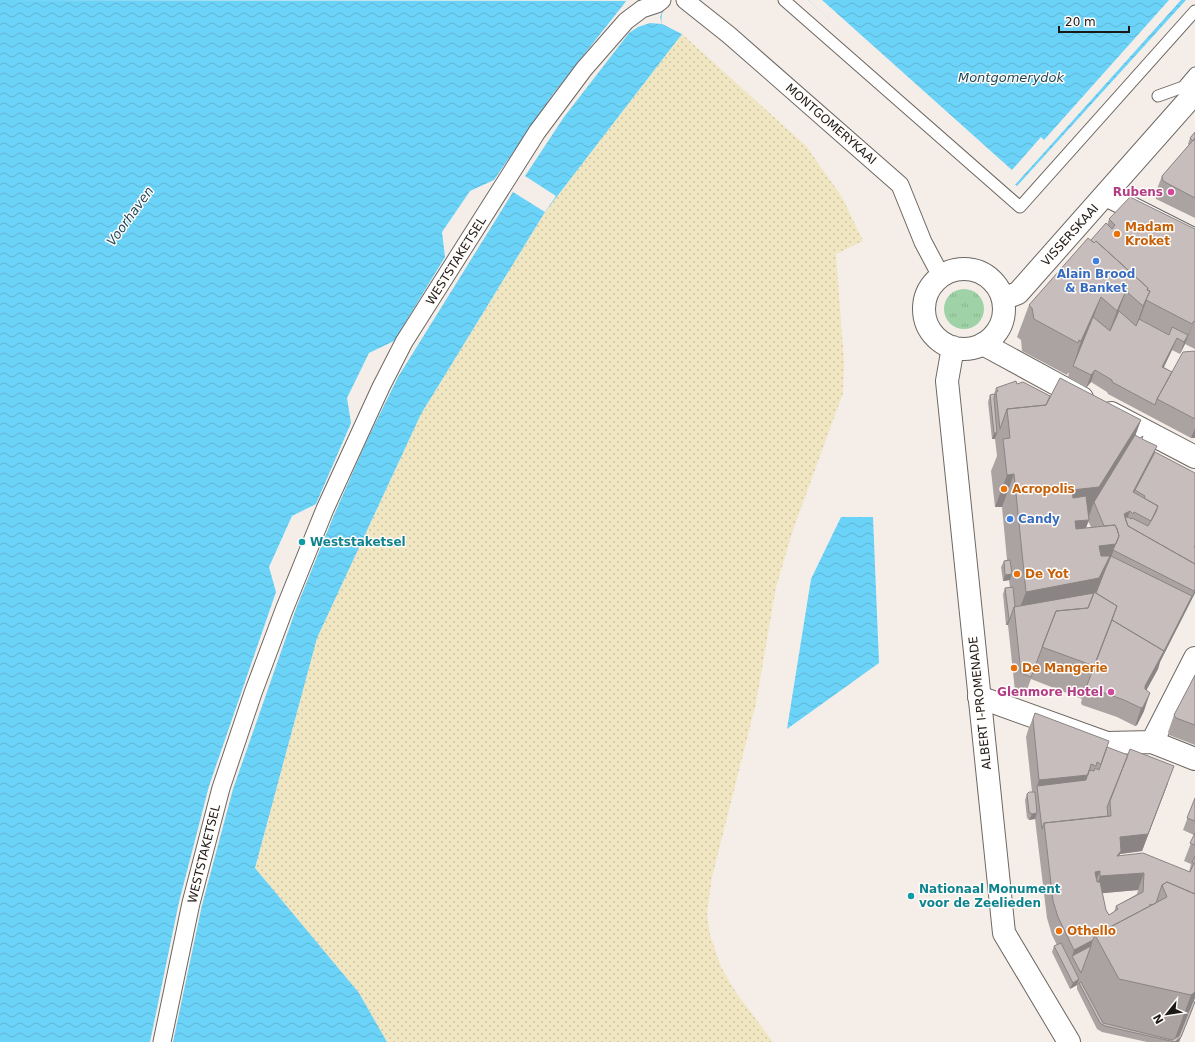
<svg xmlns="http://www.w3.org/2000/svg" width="1195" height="1042" font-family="'DejaVu Sans',sans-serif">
<defs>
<pattern id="grass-tufts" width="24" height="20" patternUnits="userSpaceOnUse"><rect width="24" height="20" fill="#9fd2a6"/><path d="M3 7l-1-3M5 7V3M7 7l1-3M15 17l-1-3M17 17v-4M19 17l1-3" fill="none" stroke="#88b48e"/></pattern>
<pattern id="sand-dots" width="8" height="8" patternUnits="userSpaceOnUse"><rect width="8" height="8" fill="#f0e6c1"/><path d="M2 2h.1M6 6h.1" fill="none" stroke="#cdc5a5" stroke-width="1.8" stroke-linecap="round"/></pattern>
<pattern id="water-waves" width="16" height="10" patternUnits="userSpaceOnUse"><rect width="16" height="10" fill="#6cd3f8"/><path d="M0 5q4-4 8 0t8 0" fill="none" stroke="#5db5d4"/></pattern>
</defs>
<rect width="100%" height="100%" fill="#f5eee8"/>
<!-- grass -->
<path fill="url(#grass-tufts)" d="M944 309a20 20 0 1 1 40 0a20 20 0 1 1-40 0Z"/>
<!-- sand -->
<path fill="url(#sand-dots)" d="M682,34L806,146L842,197L863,241L836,254L844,362L843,393L793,530L776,587L756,703L712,877L707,913L710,935L721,967L735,991L773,1042H387L359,993L255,868L317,638L421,414L545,212Z"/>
<!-- water -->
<path fill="url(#water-waves)" d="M0,0L671,1C664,9 660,13 662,24L682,34L545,212L421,414L317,638L255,868L359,993L387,1042H0Z
M808,0H1186L1017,186Z
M841,517H873L879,663L787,729L811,579Z"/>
<!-- pier -->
<path fill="#f5eee8" d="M627,0L671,1L663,10L660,17L662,24L650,23L638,27L629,33L564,117L525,176L556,196L545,212L513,192L398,377L367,440L334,515L297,606L233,789L202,905L173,1042H150L179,902L209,786L276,592L269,567L292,516L316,504L351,423L347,398L369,353L394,341L445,257L442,232L470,191L494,180L553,94Z
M808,0H822L1012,170L1041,137L1044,140L1169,0H1181L1014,186Z"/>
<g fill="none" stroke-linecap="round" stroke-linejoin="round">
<defs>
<path id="service" d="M784,0L1020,207L1195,11
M1158,96L1183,87L1195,73"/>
<path id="pedestrian" d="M685,0L729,35L900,185L923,242L941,276
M162,1042L191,903L221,788L253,693L284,610L325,509L381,387L404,342L537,132L584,69L626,21L642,9L657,4L662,0"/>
<path id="minor" d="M1106,195L1195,240
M983,344L1082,398
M1111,413L1195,457
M979,697L1107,743L1152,742L1195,759
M1152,742L1195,658"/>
<path id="tertiary" d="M924 309a40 40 0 1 1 80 0a40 40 0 1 1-80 0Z
M1003,299L1018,293L1195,93
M953,347L947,381L1004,933L1069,1042"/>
</defs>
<!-- service casing -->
<use href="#service" stroke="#6d6762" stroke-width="13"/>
<!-- pedestrian casing -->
<use href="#pedestrian" stroke="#6d6762" stroke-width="19"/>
<!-- minor casing -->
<use href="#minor" stroke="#6d6762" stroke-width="24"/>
<!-- tertiary casing -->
<use href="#tertiary" stroke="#6d6762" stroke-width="24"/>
<!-- service -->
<use href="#service" stroke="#fff" stroke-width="11"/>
<!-- pedestrian -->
<use href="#pedestrian" stroke="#fff" stroke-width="17"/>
<!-- minor -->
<use href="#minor" stroke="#fff" stroke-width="22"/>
<!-- tertiary -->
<use href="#tertiary" stroke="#fff" stroke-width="22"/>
</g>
<!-- wall -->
<path fill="#aaa3a2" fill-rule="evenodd" d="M1195,132V218L1156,199L1155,194L1162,176L1189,145L1188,144L1190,138Z
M1109,219L1195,229V349L1185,344L1180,354L1172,350L1164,367L1172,372L1195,351V438H1191L1108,394L1107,392L1091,382L1086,388L1068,377L1069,373H1068L1067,375L1022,351L1021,340L1017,337L1029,305L1091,240L1107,225Z
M1017,384L1050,396L1141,420L1135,435L1140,438L1143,436L1142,439L1155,452L1195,593L1160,662L1158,669L1146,690L1144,711L1137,725L1135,726L1117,717L1082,705L1081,703L1082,699L1031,679L1025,695L1015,691L1008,625H1006L1003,594L1005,588H1010L1009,580L1003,581L1001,567L1004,561L1007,560L1002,507H995L991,471L997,456L995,439H992L988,402L990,395L994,394L996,388ZM1088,521L1091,527L1086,528Z
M1195,675V745L1169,735L1168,732L1174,715Z
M1035,713L1107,747L1168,783L1142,851L1120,854L1119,856L1189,872L1191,864L1184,861L1194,835L1183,830L1195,798V998L1193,1001V1008L1179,1042H1147L1102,1032L1097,1029L1077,989V985L1070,989L1052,952L1054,946L1057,945L1052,935L1047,918L1035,819L1029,820L1027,818L1025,800L1027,794L1032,792L1026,737L1028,730ZM1138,890L1137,894L1116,906L1114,912L1109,915L1106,910L1102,893Z"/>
<!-- shaded-wall -->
<path fill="#8b8484" d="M1126,291L1114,323L1105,343L1117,311Z
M1150,291L1138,324L1132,338L1143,306Z
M1101,297L1089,329L1073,366L1081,341Z
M1194,321L1185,344L1180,354L1184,342L1188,335Z
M1177,338L1172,350L1158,379L1162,367Z
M1095,370L1091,382L1086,388L1091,375Z
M1141,420L1129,453L1094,502L1088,519L1060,522L1072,490Z
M1195,428V438H1191Z
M994,433H997L995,439H992Z
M1157,446L1150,464L1135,490L1131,501L1133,492Z
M1014,474L1002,507H995L1007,475Z
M1130,511L1124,527V514Z
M1089,520L1077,552L1075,521Z
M1116,544L1104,576L1093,600L1016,618L1026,592L1099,546Z
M1012,574L1010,580L1003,581L1005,575Z
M1195,589V593L1160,662L1158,669L1139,704L1145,686L1192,596Z
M1009,619H1010L1008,625H1006Z
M1150,693L1144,711L1137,725L1135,726L1141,708Z
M1088,775L1081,792L1037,786L1039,780Z
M1168,783L1142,851L1120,854L1114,869L1120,837Z
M1037,813L1035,819L1029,820L1032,814Z
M1100,871L1093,889L1095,872Z
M1144,873L1138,890L1094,894L1100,876Z
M1093,940L1087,958L1072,956L1074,950Z
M1079,979L1077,985L1070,989L1073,983Z
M1195,992V998L1178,1040L1193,1008L1179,1042H1175L1174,1041L1191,995Z"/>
<!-- building -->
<path fill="#c6bdbc" stroke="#8b8484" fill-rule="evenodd" d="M1195,132V138L1193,141L1190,138Z
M1195,138V198L1163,181L1162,176Z
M1130,197L1195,229V322L1194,321L1192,324L1146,300L1150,291L1147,290L1148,288L1096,241L1094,243L1091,240L1106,223L1112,229L1115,225L1109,219Z
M1088,238L1094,243L1096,241L1148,288L1147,290L1150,291L1143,306L1126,291L1117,311L1101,297L1081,341L1079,340L1078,343L1034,319L1032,308L1029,305Z
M1119,311L1136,326L1139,319L1169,335L1172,327L1188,335L1184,342L1177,338L1162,367L1172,372L1157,399L1155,405L1112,382V380L1095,370L1091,375L1073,366L1093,317L1110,331Z
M1195,351V419L1157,399L1183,352Z
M1060,378L1141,420L1099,487L1072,490L1073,498L1086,496L1089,520L1075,521L1076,529L1115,525L1117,529L1119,536L1116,544L1099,546L1101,556H1110L1099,578L1026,592L1014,474L1007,475L1003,439L1010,438L1007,409L1046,405Z
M1016,381L1017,384L1023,382L1050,396L1046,405L1007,409L1000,429L996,392L998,391L996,388Z
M994,394L995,395L994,398L997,433H994L990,395Z
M1135,435L1140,438L1143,436L1142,439L1157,446L1133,492L1158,506L1151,521L1134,512L1133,514L1130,511L1124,514L1128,526L1195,564V589L1194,591L1113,550L1119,536L1117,529L1115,525L1104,526L1094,502Z
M1155,452L1195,473V545L1194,547H1195V564L1128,526L1125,518L1128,517L1131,519L1132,518L1148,526L1156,512L1158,506L1144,498L1145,496L1135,490Z
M1111,556L1192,596L1164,651L1112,620L1117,606L1096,593L1105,570Z
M1010,560L1012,574L1005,575L1004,561Z
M1013,587L1015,607H1014L1010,619H1009L1005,588Z
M1094,592L1117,606L1094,666L1042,647L1056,611L1088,608Z
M1094,593L1088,608L1056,611L1031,677L1021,673L1014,607Z
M1112,620L1164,651L1145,686V689L1150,693L1143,707L1141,708L1124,700L1088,687L1087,685Z
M1195,675V725L1176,718L1174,715Z
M1035,713L1109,741L1101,764L1097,762L1096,766L1091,764L1088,775L1039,780L1033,719Z
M1107,747L1128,755L1107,807L1108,816L1044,823L1042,829L1037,786L1086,780L1089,770L1094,771L1095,768L1099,770Z
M1130,749L1174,766L1148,834L1120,837L1121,851L1117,856L1143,853L1190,872L1194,863L1192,862L1195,856V894L1167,882L1162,885L1156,903L1152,905L1150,904V906L1095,935L1093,940L1074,950L1058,917L1053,901L1044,823L1111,816L1110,801ZM1100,871V876L1144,873L1143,892L1116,906L1118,909L1109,915L1106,910L1100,882H1097L1095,872Z
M1029,792H1035L1037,813L1032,814L1029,812L1027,794Z
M1195,798V821L1187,818Z
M1195,833V845L1190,843Z
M1167,882L1195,894V992L1191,995L1119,979L1095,935L1167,897L1162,885Z
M1061,943L1079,979L1073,983L1054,946Z
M1091,946L1081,973L1072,956Z
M1081,982L1103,1023L1172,1040L1179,1036L1193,1001L1195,1002L1181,1037L1175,1042L1105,1026L1100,1023L1079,983Z"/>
<!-- markers -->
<g fill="#d1479c" stroke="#fffcfa" stroke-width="1.5">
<circle cx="1171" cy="192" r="4"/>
<circle cx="1111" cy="692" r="4"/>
</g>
<g fill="#e8710a" stroke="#fffcfa" stroke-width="1.5">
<circle cx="1117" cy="234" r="4"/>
<circle cx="1004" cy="489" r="4"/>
<circle cx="1017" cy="574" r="4"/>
<circle cx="1014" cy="668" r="4"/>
<circle cx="1059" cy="931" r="4"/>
</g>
<g fill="#3f7fe0" stroke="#fffcfa" stroke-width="1.5">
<circle cx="1096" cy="261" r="4"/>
<circle cx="1010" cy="519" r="4"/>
</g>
<g fill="#0f9aa8" stroke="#fffcfa" stroke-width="1.5">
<circle cx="302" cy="542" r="4"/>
<circle cx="911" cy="896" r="4"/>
</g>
<g text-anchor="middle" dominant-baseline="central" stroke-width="3" stroke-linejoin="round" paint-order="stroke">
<!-- street labels -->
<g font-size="12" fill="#1b1917" stroke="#fffcfa">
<text transform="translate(831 124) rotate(41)">MONTGOMERYKAAI</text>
<text transform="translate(1070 235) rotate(-48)">VISSERSKAAI</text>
<text transform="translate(456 261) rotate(-58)">WESTSTAKETSEL</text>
<text transform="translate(980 703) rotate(-96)">ALBERT I-PROMENADE</text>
<text transform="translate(204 854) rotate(-76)">WESTSTAKETSEL</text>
</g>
<!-- hotel labels -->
<g font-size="12" font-weight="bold" fill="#b23c85" stroke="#fffcfa" text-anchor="end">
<text x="1163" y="192">Rubens</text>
<text x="1103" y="692">Glenmore Hotel</text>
</g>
<!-- food labels -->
<g font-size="12" font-weight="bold" fill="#c56008" stroke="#fffcfa" text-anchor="start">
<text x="1125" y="227">Madam<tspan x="1125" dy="14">Kroket</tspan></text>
<text x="1012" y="489">Acropolis</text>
<text x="1025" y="574">De Yot</text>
<text x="1022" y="668">De Mangerie</text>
<text x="1067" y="931">Othello</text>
</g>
<!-- shop labels -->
<g font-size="12" font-weight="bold" fill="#366cbe" stroke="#fffcfa">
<text x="1096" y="274">Alain Brood<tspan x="1096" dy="14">&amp; Banket</tspan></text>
<text x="1018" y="519" text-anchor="start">Candy</text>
</g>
<!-- culture labels -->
<g font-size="12" font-weight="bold" fill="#0d838f" stroke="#fffcfa" text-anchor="start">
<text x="310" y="542">Weststaketsel</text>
<text x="919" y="889">Nationaal Monument<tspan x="919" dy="14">voor de Zeelieden</tspan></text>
</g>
<!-- water labels -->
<g font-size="13" font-style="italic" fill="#1e4b5b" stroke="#fffcfa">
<text x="1011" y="77">Montgomerydok</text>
<text transform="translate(130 216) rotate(-54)">Voorhaven</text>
</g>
</g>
<!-- north arrow -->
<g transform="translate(1167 1014) rotate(240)" stroke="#fffcfa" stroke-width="3" paint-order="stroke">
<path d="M0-3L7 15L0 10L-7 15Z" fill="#1b1917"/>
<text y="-6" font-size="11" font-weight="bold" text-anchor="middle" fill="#1b1917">N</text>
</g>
<!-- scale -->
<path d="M1059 26v6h70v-6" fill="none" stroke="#1b1917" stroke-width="2"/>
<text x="1065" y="26" font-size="12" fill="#1b1917" stroke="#fffcfa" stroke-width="3" paint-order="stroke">20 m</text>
</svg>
